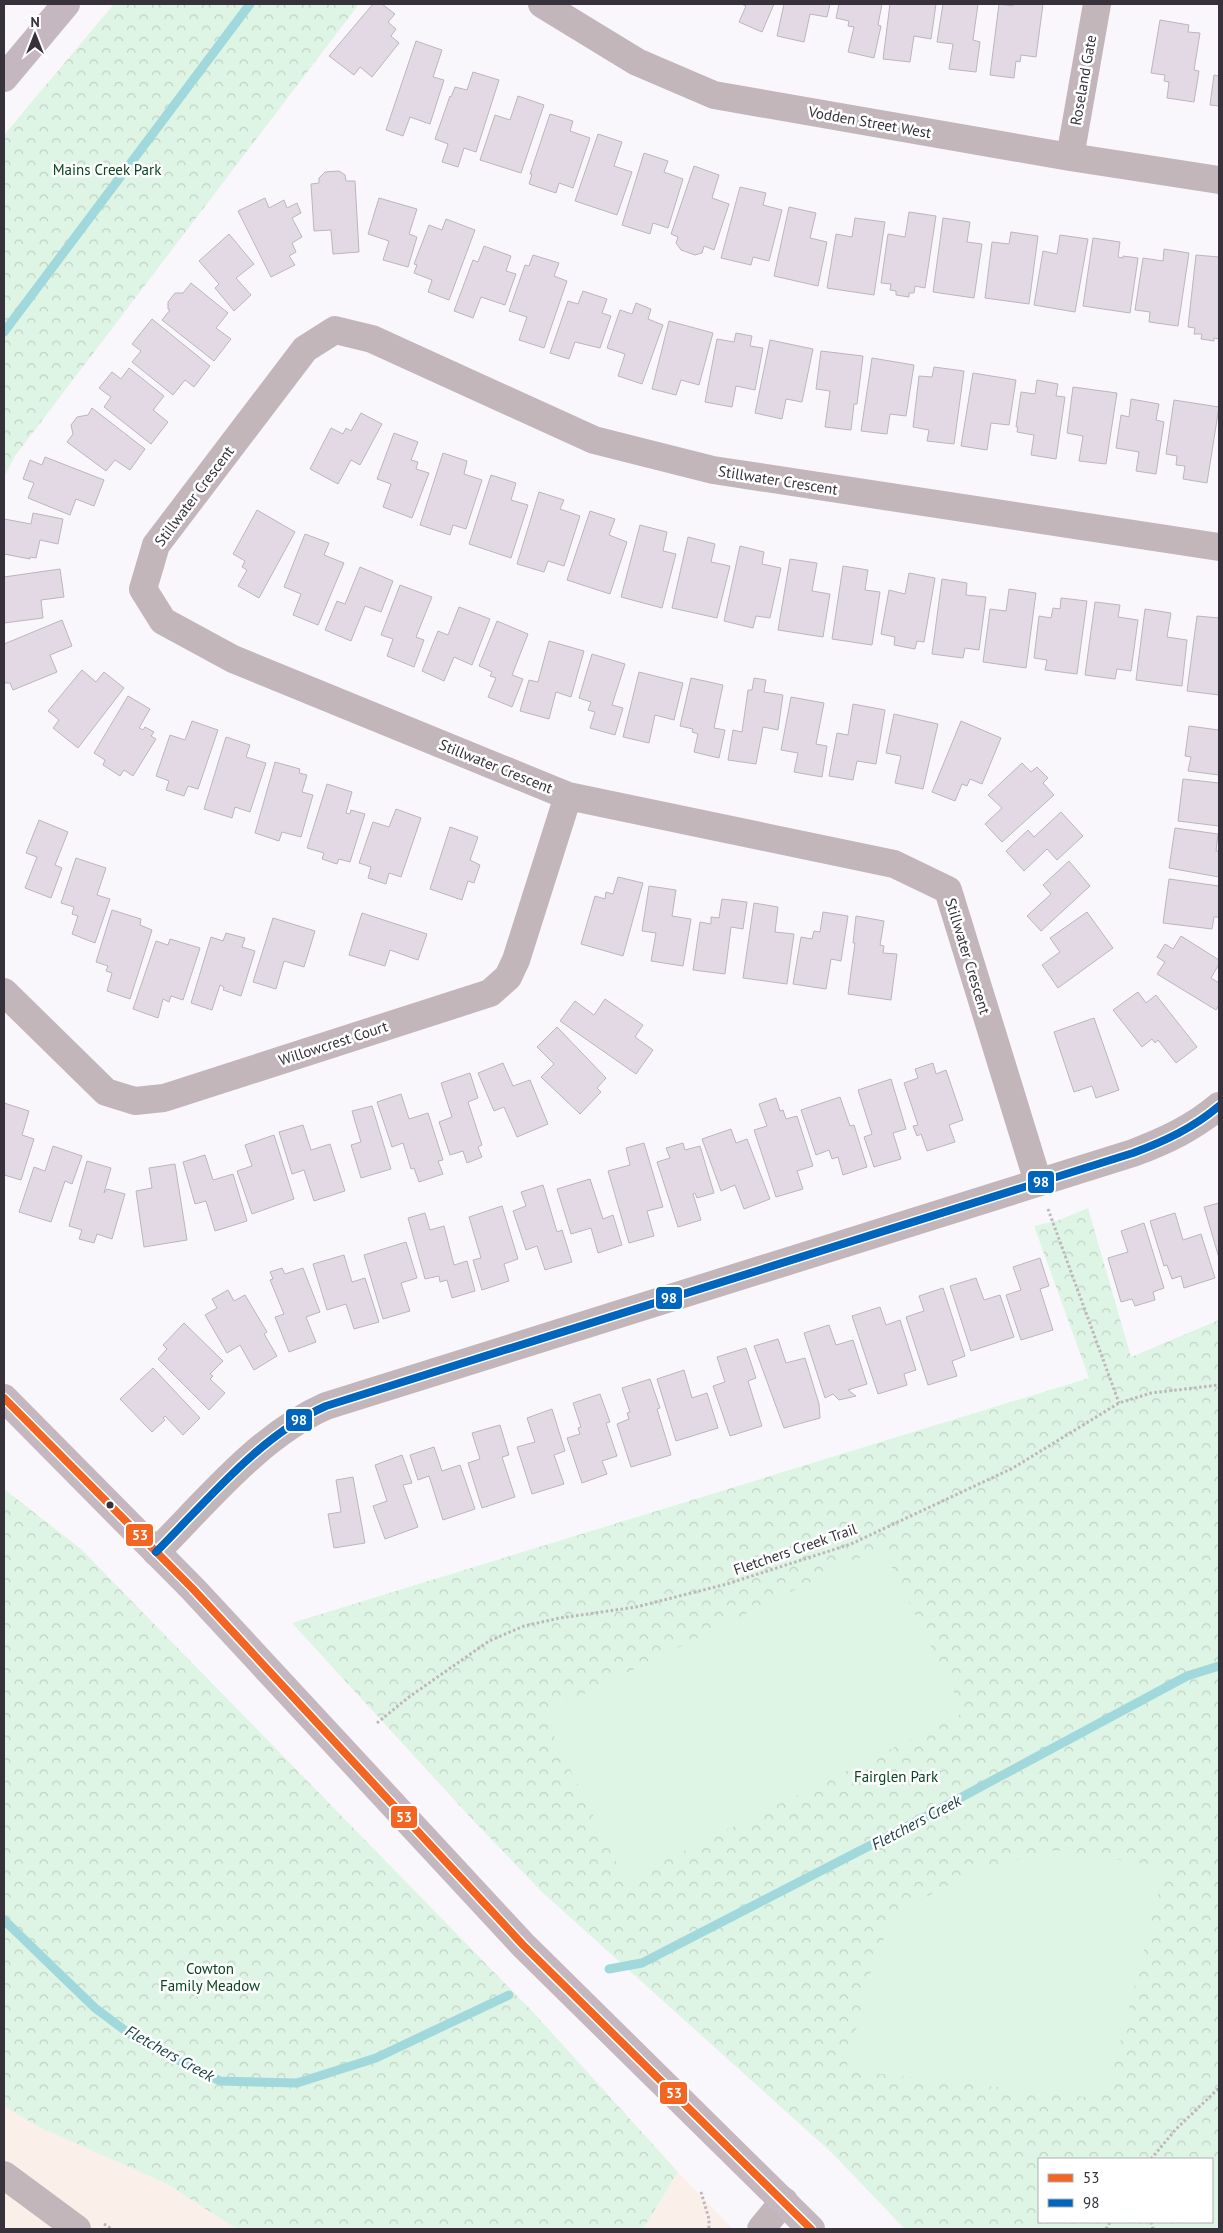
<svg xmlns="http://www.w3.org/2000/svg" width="1223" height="2233" font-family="'PT Sans',sans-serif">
<defs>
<pattern id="park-crowns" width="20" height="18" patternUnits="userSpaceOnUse" patternTransform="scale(1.25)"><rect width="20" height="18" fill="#def4e4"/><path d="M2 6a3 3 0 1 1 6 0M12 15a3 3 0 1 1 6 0" fill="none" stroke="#bfd2c4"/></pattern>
</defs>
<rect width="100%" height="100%" fill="#faf7fc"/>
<!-- industrial -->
<path fill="#fbefe9" d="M4,2106L37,2126L167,2184L237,2229H4Z
M678,2172L733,2229H643Z"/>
<!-- park -->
<path fill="url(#park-crowns)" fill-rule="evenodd" d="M114,4H359L15,456L4,477V135Z
M1088,1208L1131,1357L1219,1320V2229H905L831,2152L542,1892L470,1817L292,1623L1089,1378L1034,1226L1059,1220ZM1039,2159H1212V2222H1039Z
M4,1489L81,1549L532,2011L678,2172L643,2229H237L167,2184L37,2126L4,2106Z"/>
<!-- pitch -->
<path fill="#def4e4" d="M882,1547L964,1713L625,1880L543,1714Z
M1056,1850L1165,1867L1108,2090L1093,2098L846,2070L870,1974L893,1915L976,1870Z
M1219,2155V2229H1216L1208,2222H1212V2164Z"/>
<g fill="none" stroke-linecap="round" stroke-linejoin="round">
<!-- stream -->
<path stroke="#a0d8dc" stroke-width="9" d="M4,332L250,4
M4,1920L95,2008L138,2040L220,2081L297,2083L376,2058L509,1995
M609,1969L642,1963L906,1827L1187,1676L1219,1666"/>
</g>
<!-- building -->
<path fill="#e3d9e4" stroke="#bbb6bc" d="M373,4H382L395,14L388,22L396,29L391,36L399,43L372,77L360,67L354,75L329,56Z
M741,4H774L762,32L739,22L746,6Z
M784,4H830L827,17L810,14L804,42L777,36Z
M839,4H882L878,25L881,26L874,58L848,52L854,27L848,26L849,21L836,18Z
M890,4H936L931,39L914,36L910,62L883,59Z
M943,4H978L973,40L980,42L976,72L949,69L953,44L937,42Z
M999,4L1013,6L1014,4H1043L1036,57L1021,55L1020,62L1016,61L1014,78L990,75Z
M1160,20L1189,25L1188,32L1200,33L1194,70L1199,71L1194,102L1167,98L1169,82L1164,81L1165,75L1151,73Z
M416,41L442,50L433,77L444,80L430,124L410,117L403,136L386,130Z
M473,72L499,80L476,152L464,148L458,167L442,162L448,144L435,139L450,96L451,97L455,87L467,90Z
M1214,75L1219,76V106L1210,105Z
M518,96L544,105L521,173L480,160L495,115L510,120Z
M550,114L573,121L570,131L590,138L573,188L559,183L556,193L529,184L532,174H530Z
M598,134L622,142L614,166L632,172L617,215L575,201Z
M644,153L668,161L664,172L683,179L668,228L653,223L650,234L622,225Z
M694,166L719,175L712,198L729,204L714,250L704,246L702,253L695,255L681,250L676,243L678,237L671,234Z
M339,171L345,175L346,181H355L359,252L333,254L331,230L314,231L311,184L319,183V178L325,172Z
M740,187L766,193L763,205L782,210L769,261L753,257L751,265L721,258Z
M265,198L269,208L284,200L287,208L297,203L301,213L292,218L302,237L292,243L296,252L289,256L295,265L271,277L238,211Z
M379,198L417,209L409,234L417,237L408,267L383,260L389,241L368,234Z
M789,207L816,213L810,238L827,242L818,286L774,276Z
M909,212L936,216L925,288L915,286L914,293H909V297L896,295V291L890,290L891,284L881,283L888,234L905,237Z
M855,218L885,222L874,295L827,288L836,234L852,237Z
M943,218L970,222L967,242L982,244L974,298L933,292Z
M446,219L475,230L449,300L428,292L432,280L414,273L417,265L414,264L429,225L442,230Z
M1011,232L1038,236L1029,304L985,298L992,242L1009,244Z
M229,234L254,264L236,278L251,295L234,311L215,288L219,284L199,261Z
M1060,235L1088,239L1075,312L1034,305L1043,251L1057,254Z
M1093,238L1120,242L1118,257L1123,258V256L1138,258L1130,313L1083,306Z
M484,246L511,256L506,271L516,274L505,305L481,297L473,318L454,311L473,260L478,262Z
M1164,249L1189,253L1178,326L1149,322L1150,312L1135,310L1143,258L1163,261Z
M533,255L559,263L554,276L567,281L544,348L519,340L527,317L509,311L525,265L529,266Z
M1196,255L1219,257V339L1214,338V341L1201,339L1202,334H1194L1195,328L1188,327Z
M191,283L228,313L216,328L231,339L214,361L162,320L170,310L168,309V302L175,293H183Z
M583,291L607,299L602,313L611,316L600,348L575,342L569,359L550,353L568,301L578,304Z
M636,303L651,309L648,319L663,325L642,384L618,376L625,354L607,348L620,310L632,314Z
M152,319L210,366L194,387L185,380L173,395L132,362L141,351L132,344Z
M669,321L713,333L699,385L681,380L676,395L652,389Z
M736,333L752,336L750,346L763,348L755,390L736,386L732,407L705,402L717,339L734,342Z
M770,340L813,349L802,402L786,399L782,419L755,413Z
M821,351L863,356L857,404H854L851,430L825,427L830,391L816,389Z
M872,358L914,365L906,416L890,414L887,434L861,431Z
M934,367L964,371L954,444L927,441L929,430L913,427L919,376L932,377Z
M129,368L164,396L153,410L168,422L151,444L104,407L111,397L99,388L112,372L121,379Z
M973,373L1016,380L1009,425L991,423L987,450L961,446Z
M1037,380L1058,384L1056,396L1065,397L1056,459L1031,455L1034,435L1017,432L1018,427H1016L1021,392L1035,394Z
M1073,387L1117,393L1106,464L1079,461L1083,436L1067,433Z
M1131,399L1159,404L1156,420L1164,422L1156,474L1136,471L1139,452L1116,448L1121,415L1129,417Z
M1174,400L1219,407L1207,483L1183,479L1185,466L1176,465L1177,456L1166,454Z
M92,408L145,449L130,470L115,460L106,471L67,442L73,434L71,425L77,417L88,415Z
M361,413L382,424L360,465L351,460L338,484L310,469L331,428L343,434L346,428L351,431Z
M394,433L418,442L411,460L418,462L416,469L429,473L412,518L383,507L391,484L377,479Z
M443,453L467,461L464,474L482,480L466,529L453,525L450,535L420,525Z
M45,457L104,480L94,506L76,499L70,515L28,498L34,483L23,479L30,460L42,465Z
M491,475L516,483L511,500L528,505L511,558L469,544Z
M539,492L564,500L560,509L580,516L564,566L548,561L544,572L517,564Z
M257,510L295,532L259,598L238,586L247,570L242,567L245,561L233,554Z
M590,511L615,519L609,535L627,542L610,594L567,580Z
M33,513L63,519L58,544L40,540L36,558L30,557V559L4,554V519L31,524Z
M640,525L667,532L663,551L676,554L662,608L621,597Z
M305,534L329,543L324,555L344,563L318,625L293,615L301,594L284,587Z
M688,537L715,544L711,562L730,566L717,618L672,608Z
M740,546L764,552L762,564L781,568L770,618L756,616L753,628L724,621Z
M790,559L817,563L812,591L830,594L823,637L778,630Z
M843,566L868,570L865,590L880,592L872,645L832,639Z
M360,567L393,581L381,612L365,606L351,641L325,630L337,601L345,604Z
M60,569L64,597L41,600L43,618L4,623V577Z
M909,573L935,578L924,642L917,641L915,649L894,645L895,637L881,634L889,590L905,594Z
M942,579L967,583L966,595L986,597L979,650L965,648L963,658L932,654Z
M400,585L432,597L416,637L424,640L414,667L387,656L393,639L381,635Z
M1009,589L1036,593L1026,668L983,662L990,609L1006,611Z
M1061,598L1087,601L1077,674L1045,670L1047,660L1034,658L1039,616L1051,618L1053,608L1060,609Z
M1095,602L1120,605L1118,617L1138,620L1131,671L1117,669L1115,679L1085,675Z
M459,607L490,619L472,665L454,657L444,681L422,671L438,631L448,635Z
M1145,609L1171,613L1167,637L1187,640L1182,686L1136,680Z
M1197,616L1219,618V695L1187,691Z
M62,620L72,646L50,655L57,672L13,690L10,683H4V644Z
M497,621L528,634L512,675L523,679L512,707L488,697L496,678L490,676L492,672L479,666Z
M549,641L584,651L571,697L556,692L549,719L520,711L529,680L538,682Z
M592,654L625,664L612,705L623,708L615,735L590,728L595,712L588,710L591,702L579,698Z
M82,670L96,682L104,672L124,688L78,748L53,728L59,720L48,711Z
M639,672L683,683L674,720L655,715L649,743L623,737Z
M691,678L723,685L714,728L725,730L719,758L694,752L698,734L692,732L693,729L680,726Z
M754,678L766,680L764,692L783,695L778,730L763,727L756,764L728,760L733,730L742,732L748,690H752Z
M128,696L150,709L139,728L143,730L145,727L154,732L151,736L156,739L133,776L124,770L120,776L103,765L105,760L94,753Z
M791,697L824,703L816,744L827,746L822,777L794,772L798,753L781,750Z
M853,704L885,710L876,764L857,761L853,780L829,776L837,733L848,735Z
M894,714L938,724L923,789L895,783L901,756L886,753Z
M192,721L218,730L198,789L188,786L184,796L166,790L169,781L156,776L170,735L185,740Z
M961,721L1001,738L982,784L970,779L967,786L962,784L955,801L932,792Z
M1189,726L1219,730V775L1188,771L1191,757L1185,756Z
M226,737L250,745L246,757L266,763L250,812L235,807L232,818L204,809Z
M275,762L300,769L299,773L307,775L302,792L313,795L301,837L282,832L279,841L255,833Z
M1022,763L1031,772L1037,767L1048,778L1043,783L1054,795L1002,842L985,824L1002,808L988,795Z
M1183,779L1219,783V826L1178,821Z
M327,784L352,792L346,813L350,814L351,810L365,814L350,862L339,859L337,864L322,859L324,853L307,848Z
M396,809L421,818L401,877L389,873L386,884L368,878L371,867L359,863L373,822L389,827Z
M1061,812L1083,836L1057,860L1047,849L1024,871L1006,851L1028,830L1034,837Z
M39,820L68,832L55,865L62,868L51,898L25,888L37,857L26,853Z
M450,827L478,837L470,860L480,865L474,883L468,881L462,900L430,889Z
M1175,828L1218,834L1216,851H1219V877L1169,868Z
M76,858L106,868L97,895L110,899L95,943L72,934L78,916L72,914L74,907L61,903Z
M1069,861L1090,886L1041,931L1027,916L1051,894L1043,885Z
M618,877L643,883L623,956L581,944L595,896L605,899L606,892L613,894Z
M1169,879L1219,886V917H1214L1212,929L1163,923Z
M649,886L676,890L672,916L691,919L683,966L651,961L656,933L642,931Z
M722,899L747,902L743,929L731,927L725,974L693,970L700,922L711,924V917L719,918Z
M754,903L778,907L775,932L794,934L787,984L743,978Z
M112,910L141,919L140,925L152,930L130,999L107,991L112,973L106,971L108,966L96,962Z
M823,912L848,916L841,961L831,959L826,989L793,984L801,937L812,939L814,931L820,932Z
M1087,912L1113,948L1058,988L1042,965L1060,952L1050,938Z
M362,913L427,934L418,960L390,950L385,966L349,955Z
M856,916L884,921L880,945L884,946L883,953L897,954L891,1000L848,994L855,943H853Z
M273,918L315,931L304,967L284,961L276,989L253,982Z
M226,933L245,938L242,947L255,951L241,996L223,990L224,987L220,985L212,1010L191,1003L211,937L223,941Z
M1181,936L1219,960V964L1211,978L1219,983V1005L1216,1010L1157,974L1165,962L1157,957L1165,944L1173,949Z
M170,939L200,948L183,1000L171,996L169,1002L163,999L158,1018L133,1009L156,941L168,945Z
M1138,992L1146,1003L1156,995L1197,1047L1176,1063L1158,1040L1155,1043L1152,1039L1142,1047L1113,1010Z
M605,999L643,1025L635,1037L653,1050L636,1074L560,1021L575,1001L594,1015Z
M1094,1018L1119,1090L1096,1098L1092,1086L1074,1092L1054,1032Z
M557,1027L606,1078L597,1088L601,1092L580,1114L541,1077L554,1064L537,1047Z
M503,1063L513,1086L530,1080L548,1124L517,1137L504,1107L494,1111L478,1073Z
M933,1063L936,1074L946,1070L963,1120L949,1125L955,1142L927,1151L921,1134L917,1136L913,1126L918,1125L904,1083L918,1078L915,1069Z
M470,1073L478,1098L468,1102L482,1145L478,1147L482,1157L467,1163L463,1151L450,1155L439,1122L452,1117L441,1083Z
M891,1079L906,1129L893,1133L901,1159L874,1167L864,1137L872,1134L858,1090Z
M401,1094L409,1119L428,1113L443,1160L438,1161L443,1174L419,1182L414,1168L411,1169L403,1143L392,1147L377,1102Z
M840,1097L850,1126L854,1125L867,1167L843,1175L838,1157L832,1159L829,1150L816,1155L801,1110Z
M776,1098L780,1111L783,1110L786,1119L797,1116L813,1166L797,1171L803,1189L776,1197L754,1130L767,1126L759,1104Z
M4,1103L29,1111L22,1135L34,1139L21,1180L4,1175Z
M372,1106L391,1169L361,1178L351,1145L361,1142L352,1111Z
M303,1125L311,1150L330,1144L345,1191L314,1201L304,1170L292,1174L279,1132Z
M731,1129L736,1143L747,1139L770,1199L744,1209L735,1185L721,1191L702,1139Z
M274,1135L294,1199L252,1214L237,1171L252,1166L245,1145Z
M644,1143L663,1207L647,1211L654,1236L629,1243L608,1171L630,1165L626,1148Z
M683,1143L685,1150L700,1146L714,1193L697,1198L695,1193L693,1194L701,1220L678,1227L657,1162L670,1158L666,1148Z
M53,1146L82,1156L72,1184L65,1181L51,1222L19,1212L34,1167L45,1171Z
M205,1155L213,1180L233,1174L247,1221L215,1231L206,1201L195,1204L183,1162Z
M87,1161L111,1168L104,1193L107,1189L125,1194L112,1239L97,1234L94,1243L79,1239L82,1230L69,1226Z
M175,1164L187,1240L144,1247L136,1191L152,1188L149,1168Z
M590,1179L603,1219L613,1215L622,1245L598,1253L591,1228L571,1234L557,1189Z
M543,1185L557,1232L562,1230L572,1262L545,1270L537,1246L526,1250L513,1211L526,1206L521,1192Z
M1219,1203V1258L1204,1207Z
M502,1206L518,1259L504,1264L509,1281L482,1290L473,1260L481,1258L469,1217Z
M425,1213L430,1230L444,1226L454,1265L467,1261L475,1291L452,1298L447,1280L440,1282L439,1276L425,1279L408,1218Z
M1175,1213L1183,1240L1201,1234L1215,1278L1184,1288L1181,1276L1172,1279L1167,1265L1164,1266L1150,1221Z
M1144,1223L1164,1288L1153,1292L1155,1300L1135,1306L1132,1299L1121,1302L1108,1258L1128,1252L1121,1231Z
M406,1242L417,1278L401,1283L410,1311L383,1319L364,1255Z
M344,1255L352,1282L365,1278L379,1322L354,1329L346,1304L327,1310L313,1264Z
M1040,1258L1049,1286L1040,1289L1053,1330L1021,1340L1006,1295L1021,1290L1013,1267Z
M282,1268L285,1274L303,1268L320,1312L306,1317L316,1342L289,1352L275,1317L284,1314L270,1280L273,1279L270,1272Z
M976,1278L984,1300L1000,1295L1014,1337L971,1351L950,1286Z
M943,1288L965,1356L952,1361L957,1376L928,1385L906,1317L924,1311L919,1296Z
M228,1290L234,1301L245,1295L267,1332L264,1334L277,1356L254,1370L240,1345L227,1353L205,1315L217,1308L212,1299Z
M880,1307L886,1325L900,1320L916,1370L904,1374L907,1385L878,1394L852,1316Z
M184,1323L223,1361L210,1374L213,1376L210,1379L225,1393L209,1410L158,1359L167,1349L163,1345Z
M829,1325L836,1345L853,1340L867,1384L848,1390L856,1396L839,1400L833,1394L825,1398L804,1333Z
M778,1339L786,1363L805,1358L819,1404L820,1418L784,1428L754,1346Z
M746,1348L756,1378L748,1381L762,1426L730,1436L713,1386L725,1382L717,1357Z
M153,1368L200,1418L183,1435L165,1416L163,1418L165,1420L152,1432L120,1399Z
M684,1370L692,1398L707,1393L718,1428L676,1441L657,1379Z
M650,1379L660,1408L657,1409L671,1455L631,1467L617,1424L629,1419L627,1413L630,1412L622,1388Z
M600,1394L610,1422L606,1423L617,1456L602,1461L607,1474L582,1483L567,1438L580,1434L578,1428L581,1427L573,1403Z
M552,1409L565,1451L554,1455L564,1484L532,1494L517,1447L535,1442L527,1418Z
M500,1425L509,1455L502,1457L515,1497L482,1508L468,1463L480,1459L472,1433Z
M434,1447L442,1471L460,1465L475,1509L443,1520L429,1476L418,1480L410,1455Z
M402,1455L412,1483L403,1485L418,1527L385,1539L373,1506L387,1501L375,1465Z
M353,1477L365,1543L334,1548L328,1514L341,1512L336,1480Z"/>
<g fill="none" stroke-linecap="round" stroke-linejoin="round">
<!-- path -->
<path stroke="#beb6bb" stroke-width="3" stroke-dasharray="2.5 2.5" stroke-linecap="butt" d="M1048,1209L1119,1403
M377,1723L409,1697L489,1641L524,1626L560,1618L636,1607L727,1584L851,1544L1013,1468L1119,1403L1151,1393L1219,1385
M1151,2159L1176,2129L1219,2088
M701,2192L709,2219V2229
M1151,2222L1153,2229
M104,2224L112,2229
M1106,2229L1110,2222"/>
<!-- minor -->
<path stroke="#c3b6bb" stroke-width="28" d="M542,4L637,62L714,95L1070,157L1219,180
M1070,157L1097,4
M4,992L106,1092L135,1101L164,1098L490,993L508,977L516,960L568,796
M1038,1182L948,890L894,864L568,796L233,659L163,621L143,589L156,545L305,349L335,330L372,339L594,440L713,470L1219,547
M156,1552C206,1502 260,1435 326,1406L1133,1153C1165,1141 1193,1128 1219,1106
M4,2175L77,2229
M761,2229L784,2201"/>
<!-- major -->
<path stroke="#c4b7bf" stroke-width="28" d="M4,78L66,4
M4,1398L193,1589L523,1945L811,2229"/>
<defs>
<path id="bus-1" d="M4,1398L193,1589L523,1945L811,2229"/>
<path id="bus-2" d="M156,1552C206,1502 260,1435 326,1406L1133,1153C1165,1141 1193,1128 1219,1106"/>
</defs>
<!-- bus-1 casing -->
<use href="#bus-1" stroke="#fff" stroke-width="11"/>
<!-- bus-2 casing -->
<use href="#bus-2" stroke="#fff" stroke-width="11"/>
<!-- bus-1 -->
<use href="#bus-1" stroke="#f26522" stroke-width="8"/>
<!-- bus-2 -->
<use href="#bus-2" stroke="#0065bd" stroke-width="8"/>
</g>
<!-- markers -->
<circle fill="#36313b" stroke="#fff" stroke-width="2" cx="110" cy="1505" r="4.5"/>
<g text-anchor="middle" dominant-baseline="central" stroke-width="5" stroke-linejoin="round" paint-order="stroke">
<!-- street labels -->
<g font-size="15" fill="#36313b" stroke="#fff">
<text transform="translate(1083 80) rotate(-80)">Roseland Gate</text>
<text transform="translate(870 122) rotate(10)">Vodden Street West</text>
<text transform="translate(778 480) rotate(9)">Stillwater Crescent</text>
<text transform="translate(194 496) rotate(-53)">Stillwater Crescent</text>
<text transform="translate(496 766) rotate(22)">Stillwater Crescent</text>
<text transform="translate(968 956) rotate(73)">Stillwater Crescent</text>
<text transform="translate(333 1043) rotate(-18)">Willowcrest Court</text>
<text transform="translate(795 1549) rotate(-19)">Fletchers Creek Trail</text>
</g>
<!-- park labels -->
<g font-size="15" fill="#094520" stroke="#fff">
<text x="107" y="169">Mains Creek Park</text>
<text x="896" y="1776">Fairglen Park</text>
<text x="210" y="1968">Cowton<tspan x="210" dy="17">Family Meadow</tspan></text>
</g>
<!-- water labels -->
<g font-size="16" font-style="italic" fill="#183f41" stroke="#fff">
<text transform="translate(916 1822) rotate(-28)">Fletchers Creek</text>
<text transform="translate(170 2053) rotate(29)">Fletchers Creek</text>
</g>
</g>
<g stroke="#fff" stroke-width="2">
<rect x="1027" y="1170" width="28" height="24" rx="5" fill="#0065bd"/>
<rect x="655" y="1286" width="28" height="24" rx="5" fill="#0065bd"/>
<rect x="285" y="1408" width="28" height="24" rx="5" fill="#0065bd"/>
<rect x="125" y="1523" width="29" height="24" rx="5" fill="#f26522"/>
<rect x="390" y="1805" width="28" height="24" rx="5" fill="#f26522"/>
<rect x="659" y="2081" width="29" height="24" rx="5" fill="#f26522"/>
</g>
<g font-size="14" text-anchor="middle" font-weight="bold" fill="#fff">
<text x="1041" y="1187">98</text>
<text x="669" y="1303">98</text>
<text x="299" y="1425">98</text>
<text x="140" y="1540">53</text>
<text x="404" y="1822">53</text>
<text x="674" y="2098">53</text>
</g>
<!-- border -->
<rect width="1223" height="2233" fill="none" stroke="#36313b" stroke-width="10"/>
<!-- legend -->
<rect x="1038" y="2158" width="175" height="65" fill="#ffffff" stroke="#afadb1"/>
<rect x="1048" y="2174" width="25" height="8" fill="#f26522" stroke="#afadb1"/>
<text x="1083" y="2183" font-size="15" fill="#36313b">53</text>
<rect x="1048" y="2199" width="25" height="8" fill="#0065bd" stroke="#afadb1"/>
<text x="1083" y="2208" font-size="15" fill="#36313b">98</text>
<!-- north arrow -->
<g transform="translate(35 35)" stroke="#ffffff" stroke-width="4" paint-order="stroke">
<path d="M0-4L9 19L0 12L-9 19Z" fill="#36313b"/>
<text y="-8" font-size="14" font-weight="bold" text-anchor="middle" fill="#36313b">N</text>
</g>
</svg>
